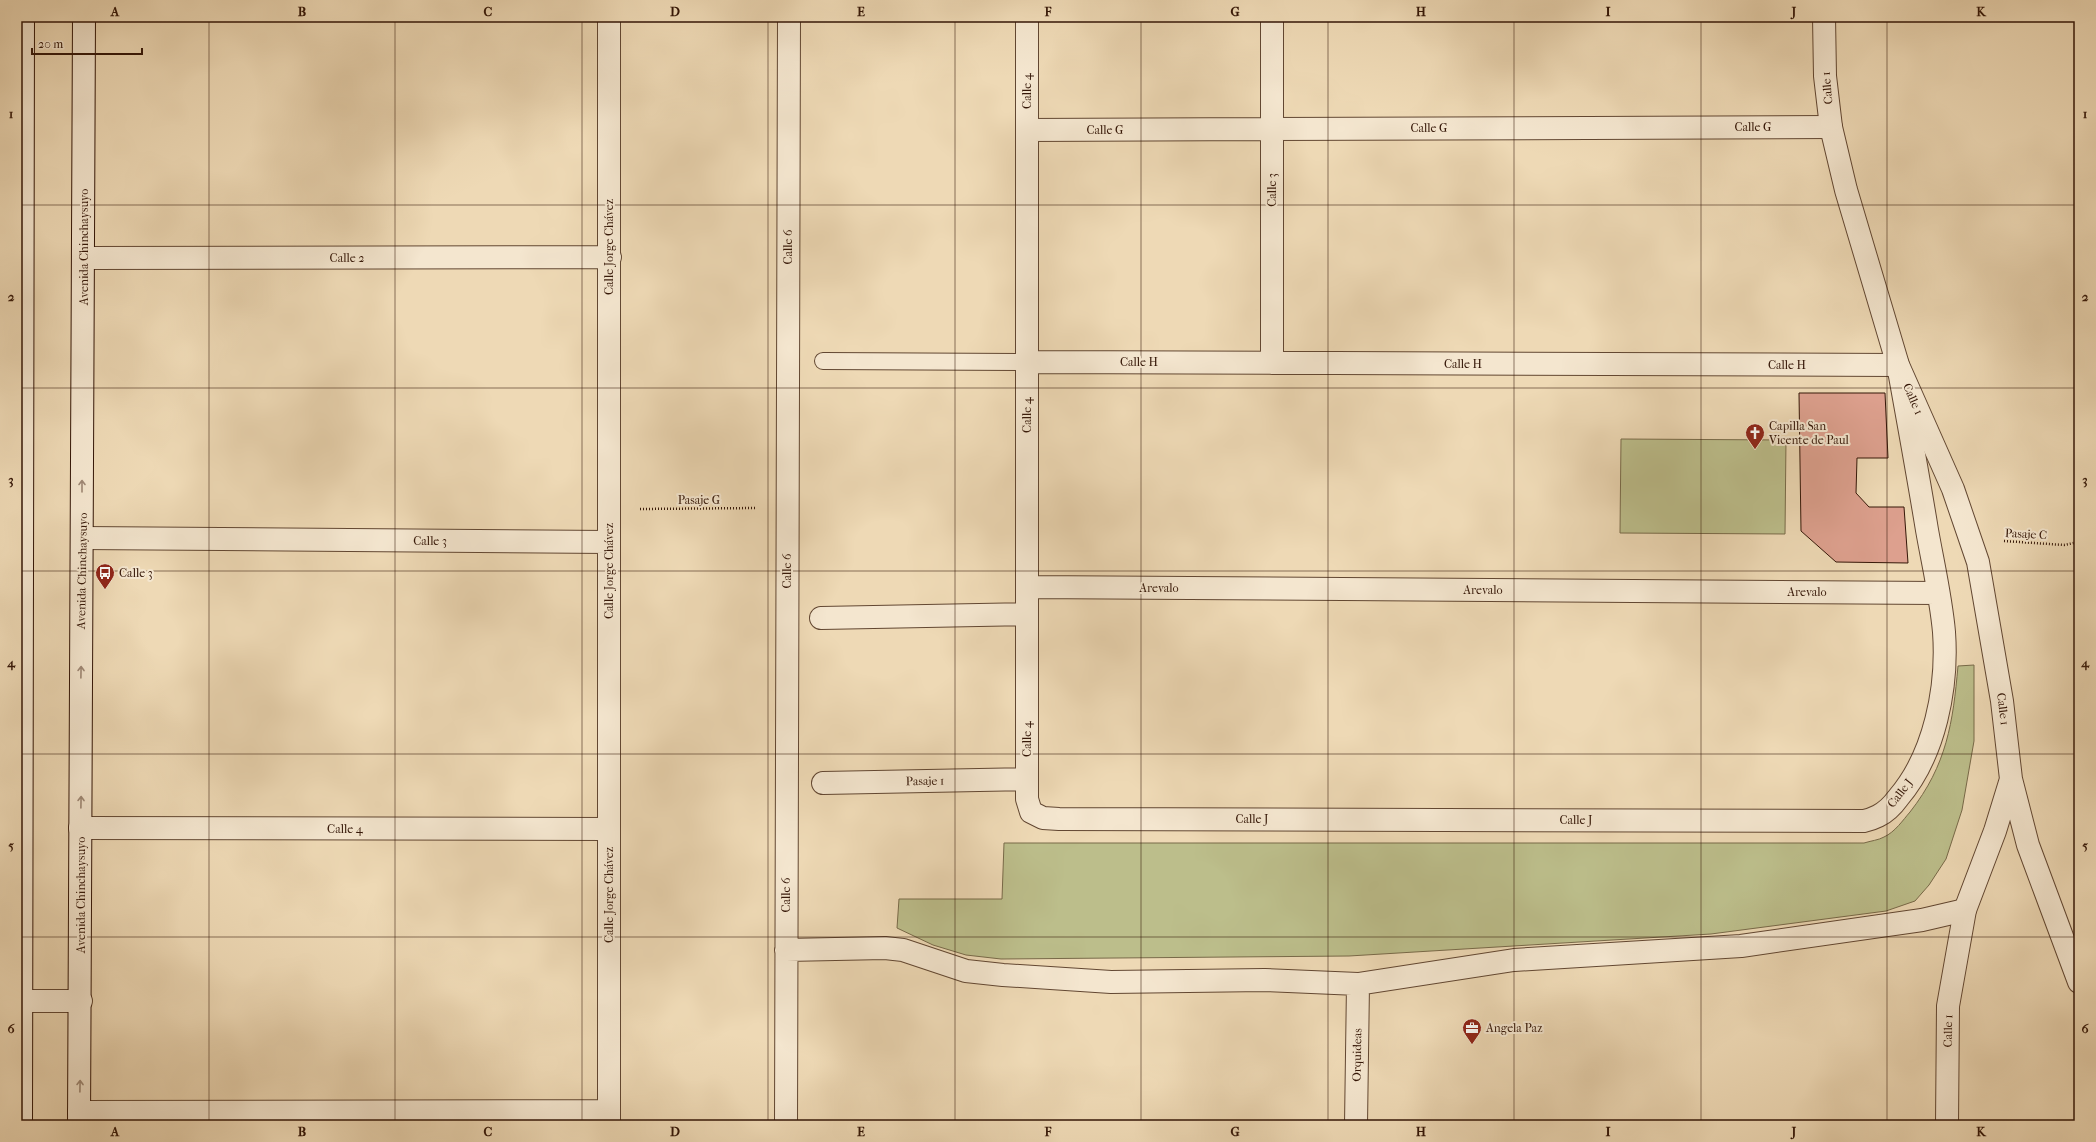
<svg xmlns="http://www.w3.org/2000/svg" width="2096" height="1142" font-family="'IM FELL French Canon',serif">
<rect width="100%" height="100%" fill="#eed9b5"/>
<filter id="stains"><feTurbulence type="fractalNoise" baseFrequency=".005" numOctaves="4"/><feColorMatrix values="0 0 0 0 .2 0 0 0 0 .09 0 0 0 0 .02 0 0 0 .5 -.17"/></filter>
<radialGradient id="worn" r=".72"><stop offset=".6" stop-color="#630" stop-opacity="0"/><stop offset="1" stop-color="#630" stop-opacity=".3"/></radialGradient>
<!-- green -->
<path fill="#bcbe8b" stroke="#786a49" d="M1621,439L1786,440L1785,534L1620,533Z
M1974,665V741L1962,810L1946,859L1929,885L1915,901L1886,911L1711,934L1349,956L1001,959L966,955L933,945L897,928L899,899H1002L1004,843H1864C1870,841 1879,840 1884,837C1895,832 1903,820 1910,812C1947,765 1953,722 1958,666Z"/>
<!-- building -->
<path fill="#dda08e" stroke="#341607" d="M1799,393H1885L1888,458H1857L1856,493L1869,507H1904L1908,563L1836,562L1801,531Z"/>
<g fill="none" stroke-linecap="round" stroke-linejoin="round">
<defs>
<path id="service" d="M823,361L1027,362"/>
<path id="minor" d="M1027,17V799L1031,812L1043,818L1059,819L1864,821C1869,820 1874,818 1878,816C1886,812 1893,805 1898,798C1935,755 1948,687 1944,632C1941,598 1933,564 1927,530C1918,475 1908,420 1898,365L1027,362
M1272,17V363
M1027,130L1831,127
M84,258L610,257
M82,538L609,542
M1027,587L1938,593
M821,618L1027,614
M823,783L1027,779
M80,828L609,829
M786,950L885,948L903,950L966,971L1003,975L1111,982L1265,980L1358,984L1514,960L1741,946L1922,920L1965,910
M17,1001H81
M79,1112L609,1111
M609,1125V17
M786,1125L789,17
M1356,1125L1358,984"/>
<path id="tertiary" d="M1824,17L1825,76L1831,127L1846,190L1898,365L1953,489L1978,562L2002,701L2011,779L1995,831L1965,910L1948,1006L1947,1125
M2011,779L2028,845L2079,982"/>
<path id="secondary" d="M21,1125L23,17
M79,1125L84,17"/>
</defs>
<!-- service casing -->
<use href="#service" stroke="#624732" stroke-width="18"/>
<!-- minor casing -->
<use href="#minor" stroke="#624732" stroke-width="24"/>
<!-- tertiary casing -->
<use href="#tertiary" stroke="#624732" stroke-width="24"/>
<!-- secondary casing -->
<use href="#secondary" stroke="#341607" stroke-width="24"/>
<!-- path -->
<path stroke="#341607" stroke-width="2.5" stroke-dasharray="1 2" stroke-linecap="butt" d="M640,509L757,508
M2004,541L2064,545L2079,542"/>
<!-- service -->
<use href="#service" stroke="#f4e6cf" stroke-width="16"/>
<!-- minor -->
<use href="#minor" stroke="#f4e6cf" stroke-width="22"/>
<!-- tertiary -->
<use href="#tertiary" stroke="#f4e6cf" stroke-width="22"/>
<!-- secondary -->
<use href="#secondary" stroke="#f4e6cf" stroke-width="22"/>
</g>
<!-- one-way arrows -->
<defs><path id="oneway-shaft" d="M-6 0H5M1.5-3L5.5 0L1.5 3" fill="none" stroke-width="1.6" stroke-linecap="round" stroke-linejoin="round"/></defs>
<g stroke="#9e8875">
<use href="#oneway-shaft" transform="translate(82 486) rotate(-90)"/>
<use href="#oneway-shaft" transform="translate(81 672) rotate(-89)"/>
<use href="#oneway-shaft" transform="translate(81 802) rotate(-89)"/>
<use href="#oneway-shaft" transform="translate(80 1086) rotate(-89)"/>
</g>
<!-- grid -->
<path fill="none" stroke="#341607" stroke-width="1" stroke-opacity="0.55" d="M209,17V1125M395,17V1125M582,17V1125M768,17V1125M955,17V1125M1141,17V1125M1328,17V1125M1514,17V1125M1701,17V1125M1887,17V1125M17,205H2079M17,388H2079M17,571H2079M17,754H2079M17,937H2079"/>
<!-- icons -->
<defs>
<symbol id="church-pin" viewBox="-11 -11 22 30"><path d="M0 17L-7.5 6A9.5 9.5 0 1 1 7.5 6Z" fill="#8f2418" stroke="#f4e6cf"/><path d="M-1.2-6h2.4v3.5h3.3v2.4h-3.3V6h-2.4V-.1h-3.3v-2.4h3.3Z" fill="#fff"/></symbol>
<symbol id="bus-pin" viewBox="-11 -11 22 30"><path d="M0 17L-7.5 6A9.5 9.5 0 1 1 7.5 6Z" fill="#8f2418" stroke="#f4e6cf"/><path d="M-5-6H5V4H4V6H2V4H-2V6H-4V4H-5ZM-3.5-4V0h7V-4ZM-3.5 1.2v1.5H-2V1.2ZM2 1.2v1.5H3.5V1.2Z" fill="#fff"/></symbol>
<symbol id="office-pin" viewBox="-11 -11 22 30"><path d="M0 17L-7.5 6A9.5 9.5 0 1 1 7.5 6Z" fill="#8f2418" stroke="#f4e6cf"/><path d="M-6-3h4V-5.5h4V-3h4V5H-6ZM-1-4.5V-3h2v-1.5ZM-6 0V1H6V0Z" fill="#fff"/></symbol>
</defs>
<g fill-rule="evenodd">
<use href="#church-pin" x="1744" y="422" width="22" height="30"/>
<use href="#bus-pin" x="94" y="562" width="22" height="30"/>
<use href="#office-pin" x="1461" y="1017" width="22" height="30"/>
</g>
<g text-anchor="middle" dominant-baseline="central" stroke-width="4" stroke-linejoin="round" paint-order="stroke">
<!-- street labels -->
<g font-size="12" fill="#341607" stroke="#f4e6cf">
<text transform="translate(1827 88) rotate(-95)">Calle 1</text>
<text transform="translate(1027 91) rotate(-90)">Calle 4</text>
<text x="1753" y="127">Calle G</text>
<text x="1429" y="128">Calle G</text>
<text x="1105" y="130">Calle G</text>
<text transform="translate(1272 190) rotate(-90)">Calle 3</text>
<text transform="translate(84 247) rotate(-90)">Avenida Chinchaysuyo</text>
<text transform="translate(609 247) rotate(-90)">Calle Jorge Chávez</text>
<text transform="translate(788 247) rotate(-90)">Calle 6</text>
<text x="347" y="258">Calle 2</text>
<text x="1139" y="362">Calle H</text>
<text x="1463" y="364">Calle H</text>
<text x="1787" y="365">Calle H</text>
<text transform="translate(1913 399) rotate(66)">Calle 1</text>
<text transform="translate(1027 415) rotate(-90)">Calle 4</text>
<text x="699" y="500">Pasaje G</text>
<text transform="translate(2026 534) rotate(3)">Pasaje C</text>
<text x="430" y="541">Calle 3</text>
<text transform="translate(82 571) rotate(-89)">Avenida Chinchaysuyo</text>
<text transform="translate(609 571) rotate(-90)">Calle Jorge Chávez</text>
<text transform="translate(787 571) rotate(-90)">Calle 6</text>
<text x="1159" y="588">Arevalo</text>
<text x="1483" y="590">Arevalo</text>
<text x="1807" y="592">Arevalo</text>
<text transform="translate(2003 709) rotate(83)">Calle 1</text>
<text transform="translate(1027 739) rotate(-90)">Calle 4</text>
<text transform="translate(925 781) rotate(-1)">Pasaje 1</text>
<text transform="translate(1900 793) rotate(-52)">Calle J</text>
<text x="1252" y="819">Calle J</text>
<text x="1576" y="820">Calle J</text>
<text x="345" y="829">Calle 4</text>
<text transform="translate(81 895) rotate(-90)">Avenida Chinchaysuyo</text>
<text transform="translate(609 895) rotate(-90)">Calle Jorge Chávez</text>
<text transform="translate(786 895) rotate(-90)">Calle 6</text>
<text transform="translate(1948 1031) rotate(-89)">Calle 1</text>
<text transform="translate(1357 1055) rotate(-89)">Orquideas</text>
</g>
<!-- poi labels -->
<g font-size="12" fill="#341607" stroke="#f4e6cf" text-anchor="start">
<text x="1769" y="426">Capilla San<tspan x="1769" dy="14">Vicente de Paul</tspan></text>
<text x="119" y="573">Calle 3</text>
<text x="1486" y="1028">Angela Paz</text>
</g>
</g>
<!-- margin -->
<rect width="2096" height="1142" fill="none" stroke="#eed9b5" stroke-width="44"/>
<!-- scale -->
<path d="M32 48v6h110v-6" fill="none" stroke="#341607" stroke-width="2"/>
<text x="38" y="48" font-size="12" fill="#341607" stroke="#f4e6cf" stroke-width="3" paint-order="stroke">20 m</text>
<rect x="22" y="22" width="2052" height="1098" fill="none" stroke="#341607" stroke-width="1.5"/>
<g font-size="13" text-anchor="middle" font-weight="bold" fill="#341607">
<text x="115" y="16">A</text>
<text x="302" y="16">B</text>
<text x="488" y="16">C</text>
<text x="675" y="16">D</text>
<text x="861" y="16">E</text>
<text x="1048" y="16">F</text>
<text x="1235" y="16">G</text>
<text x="1421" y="16">H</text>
<text x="1608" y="16">I</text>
<text x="1794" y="16">J</text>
<text x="1981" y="16">K</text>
<text x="11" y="118">1</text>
<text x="2085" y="118">1</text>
<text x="11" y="301">2</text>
<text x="2085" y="301">2</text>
<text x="11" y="484">3</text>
<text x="2085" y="484">3</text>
<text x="11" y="667">4</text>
<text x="2085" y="667">4</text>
<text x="11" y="850">5</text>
<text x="2085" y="850">5</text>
<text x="11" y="1033">6</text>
<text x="2085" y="1033">6</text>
<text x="115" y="1136">A</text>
<text x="302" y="1136">B</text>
<text x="488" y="1136">C</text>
<text x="675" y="1136">D</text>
<text x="861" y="1136">E</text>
<text x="1048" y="1136">F</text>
<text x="1235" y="1136">G</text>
<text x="1421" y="1136">H</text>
<text x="1608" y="1136">I</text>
<text x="1794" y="1136">J</text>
<text x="1981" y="1136">K</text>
</g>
<rect width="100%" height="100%" filter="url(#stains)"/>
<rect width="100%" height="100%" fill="url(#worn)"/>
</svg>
